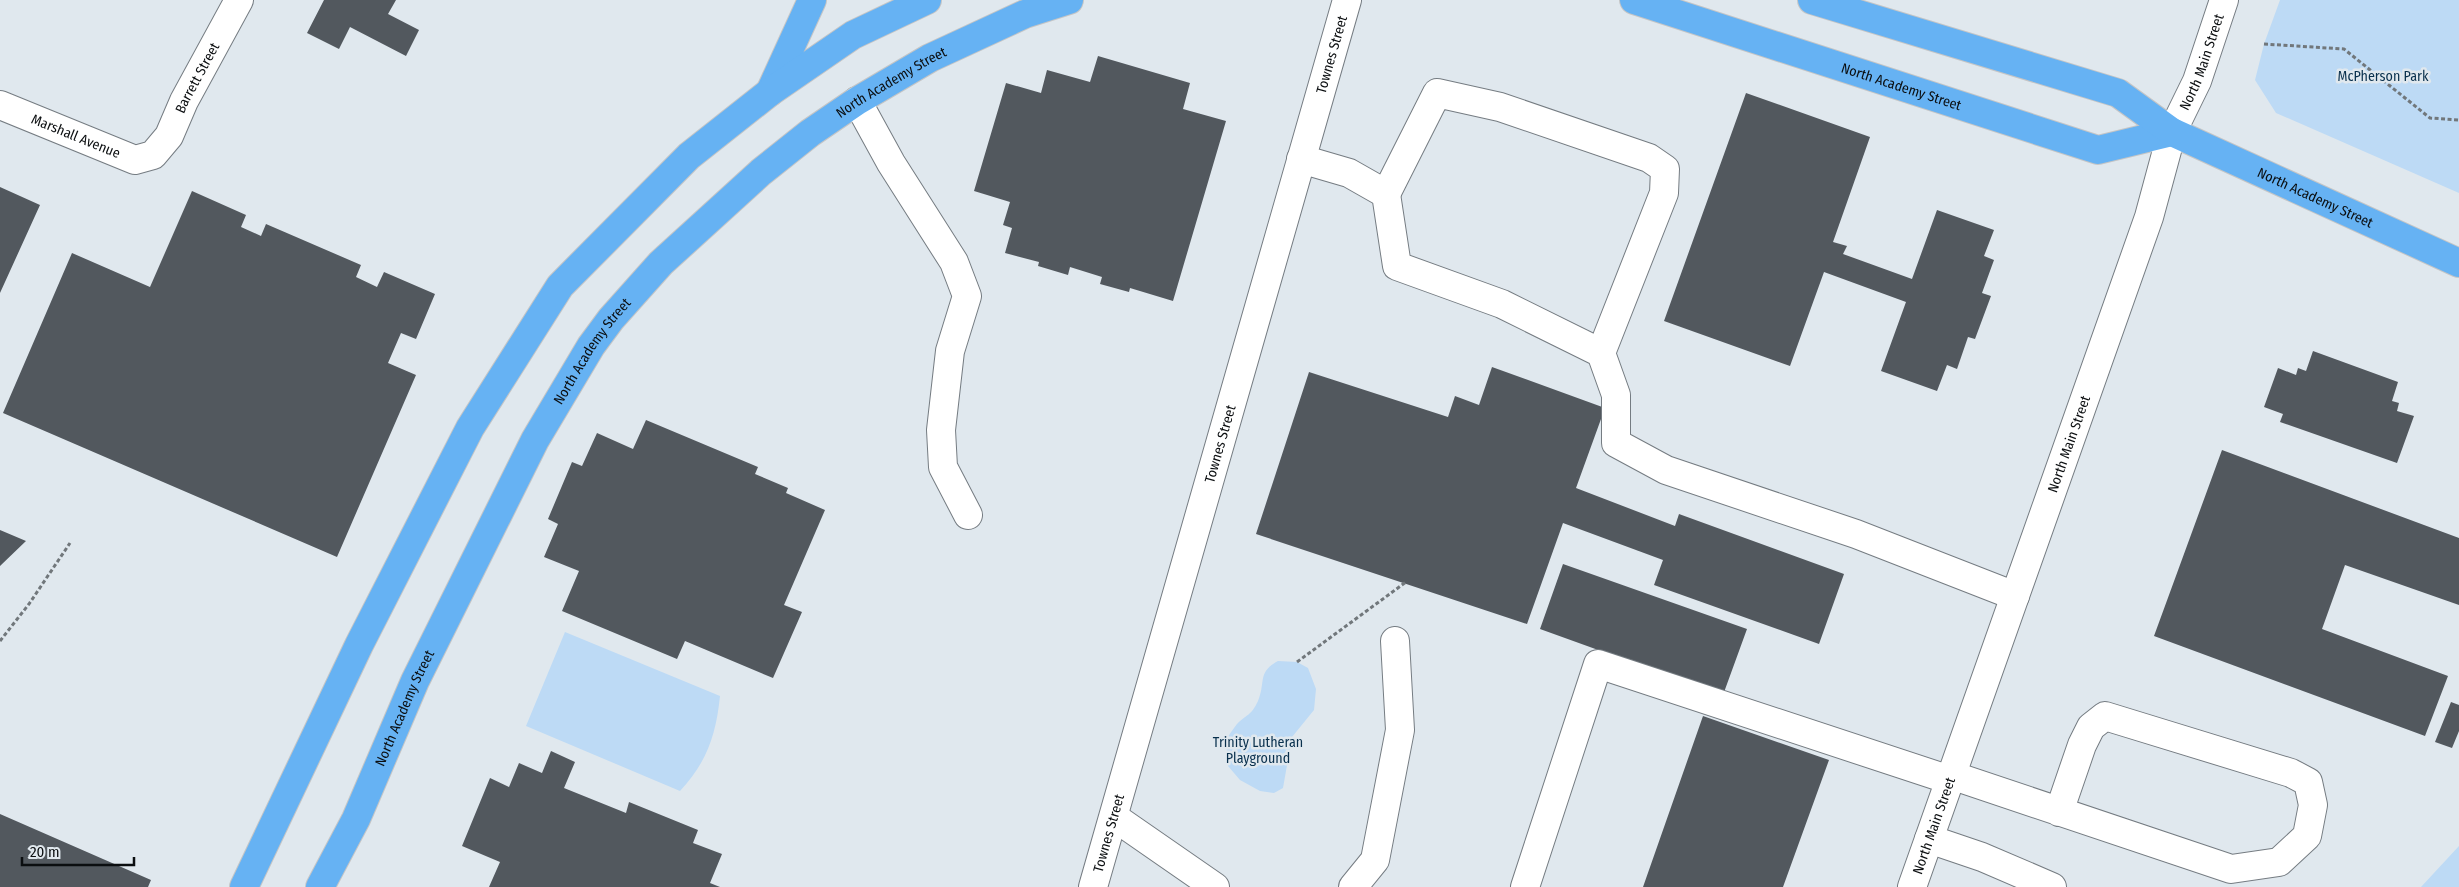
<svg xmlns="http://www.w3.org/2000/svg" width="2459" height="887" font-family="'Fira Sans Condensed',sans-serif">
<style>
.green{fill:#bddaf5}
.building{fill:#52585e}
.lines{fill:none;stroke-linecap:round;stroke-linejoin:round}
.minor-casing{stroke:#757c82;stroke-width:30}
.highway-casing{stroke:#c4c5c6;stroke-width:30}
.path{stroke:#71777b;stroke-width:3;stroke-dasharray:4 2.5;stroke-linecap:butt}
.minor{stroke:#fff;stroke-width:28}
.highway{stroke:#66b2f3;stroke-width:28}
.labels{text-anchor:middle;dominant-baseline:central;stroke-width:5;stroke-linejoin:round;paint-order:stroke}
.street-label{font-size:14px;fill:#0b0e10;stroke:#e0e8ee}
.park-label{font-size:14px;fill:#09304d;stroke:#e0e8ee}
</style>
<rect width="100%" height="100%" fill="#e0e8ee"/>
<path class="green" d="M 2280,0 L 2459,0 L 2459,193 L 2276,113 L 2255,80 L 2264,44 Z
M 565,632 L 720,696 C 716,735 707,762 680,791 L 526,726 Z
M 1278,661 L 1297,662 L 1308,668 L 1316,689 L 1314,710 L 1292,737 L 1283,788 L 1274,793 L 1260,791 L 1240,780 L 1228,766 L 1226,740 C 1229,735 1233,729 1237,724 C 1247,714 1251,716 1258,701 C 1266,682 1257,672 1278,661 Z
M 2459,846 L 2459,887 L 2421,887 Z"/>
<path class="building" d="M 324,0 L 396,0 L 388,14 L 419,30 L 406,56 L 350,27 L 339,49 L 307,33 Z
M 1098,56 L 1190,83 L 1183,109 L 1226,121 L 1173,301 L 1130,288 L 1129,292 L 1100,284 L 1102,277 L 1070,267 L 1068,275 L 1038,266 L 1039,262 L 1005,253 L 1012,228 L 1003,225 L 1010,202 L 974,191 L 1006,83 L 1041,93 L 1047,70 L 1090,82 Z
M 1746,93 L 1870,137 L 1833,242 L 1847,246 L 1843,254 L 1912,279 L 1937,210 L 1994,230 L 1984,256 L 1994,260 L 1982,293 L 1991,296 L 1975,339 L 1968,337 L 1957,369 L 1947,365 L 1937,391 L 1881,371 L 1906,302 L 1824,272 L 1790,366 L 1664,321 Z
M 0,187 L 40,205 L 0,293 Z
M 192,191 L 246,215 L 241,227 L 261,236 L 266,224 L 361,265 L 356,277 L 377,287 L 384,272 L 435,294 L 416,339 L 401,333 L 388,363 L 416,375 L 337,557 L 3,413 L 72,253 L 150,287 Z
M 2313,351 L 2398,382 L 2392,401 L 2399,403 L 2397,411 L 2414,416 L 2397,463 L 2280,422 L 2283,414 L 2264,407 L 2278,368 L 2296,375 L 2298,368 L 2306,371 Z
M 1492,367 L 1605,408 L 1576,488 L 1675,526 L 1679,514 L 1844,574 L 1819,644 L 1654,585 L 1663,560 L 1563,523 L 1527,624 L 1256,534 L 1309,372 L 1448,417 L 1455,396 L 1479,405 Z
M 646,420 L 758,467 L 755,474 L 788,488 L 786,493 L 825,510 L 784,605 L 802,612 L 773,678 L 685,641 L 677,659 L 562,611 L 579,571 L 544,557 L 558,524 L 548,519 L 572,462 L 582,466 L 597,433 L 633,449 Z
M 2222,450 L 2459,538 L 2459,605 L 2345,565 L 2322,629 L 2448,676 L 2425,736 L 2154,636 Z
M 0,530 L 26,541 L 0,566 Z
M 1563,564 L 1747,629 L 1723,695 L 1540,629 Z
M 2451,702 L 2459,705 L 2459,731 L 2452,748 L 2435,742 Z
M 1703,716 L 1829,760 L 1783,887 L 1643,887 Z
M 551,751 L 575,762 L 564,788 L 626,813 L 629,802 L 698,830 L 693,843 L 722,854 L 710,883 L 720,887 L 489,887 L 500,862 L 462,846 L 490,778 L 509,787 L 519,763 L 542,773 Z
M 0,814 L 151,880 L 148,887 L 0,887 Z"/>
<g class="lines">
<defs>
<g id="minor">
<path d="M 857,101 L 891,163 L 954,262 L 967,296 L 950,351 L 941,430 L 943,467 L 968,515"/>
<path id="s1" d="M 0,105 L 135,160 L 153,155 L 169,136 L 184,101 L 239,0"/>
<path d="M 1301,159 L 1349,173 L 1386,194 L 1397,266 L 1502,304 L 1601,353 L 1616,395 L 1616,443 L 1666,470 L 1856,534 L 2015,596"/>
<path d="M 1386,194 L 1437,93 L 1500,107 L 1649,158 L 1665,169 L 1664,193 L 1601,353"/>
<path d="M 1951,775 L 2231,869 L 2279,862 L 2307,836 L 2313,805 L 2308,782 L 2291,773 L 2105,716 L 2091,727 L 2082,745 L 2059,812"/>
<path d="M 1114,817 L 1215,887"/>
<path d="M 1929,839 L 1982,857 L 2052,887"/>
<path id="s2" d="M 1093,887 L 1347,0"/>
<path d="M 1353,887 L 1375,860 L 1400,730 L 1395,641"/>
<path d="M 1525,887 L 1598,664 L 1950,780"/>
<path id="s3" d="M 1912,887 L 2149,217 L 2172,132 L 2197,81 L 2224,0"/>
</g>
<g id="highway">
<path id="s4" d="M 1634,0 L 2098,150 L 2172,132"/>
<path id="s5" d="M 1812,0 L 2118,93 L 2172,132 L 2459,263"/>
<path d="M 770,92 L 812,0"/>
<path d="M 244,887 L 359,645 L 470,428 L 560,286 L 689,156 L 770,92 L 853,35 L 927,0"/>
<path id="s6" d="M 320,887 L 356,819 L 415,681 L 535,440 L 591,346 L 611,319 L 661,263 L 761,172 L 810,133 L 857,101 L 930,58 L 1025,14 L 1069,0"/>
</g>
</defs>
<use href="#minor" class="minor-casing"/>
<use href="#highway" class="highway-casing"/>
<path class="path" d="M 2264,44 L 2344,49 L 2430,118 L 2459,120
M 0,641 L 29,604 L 70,543
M 1297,662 L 1406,582"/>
<use href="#minor" class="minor"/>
<use href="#highway" class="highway"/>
</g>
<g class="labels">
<g class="street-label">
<text stroke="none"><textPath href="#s2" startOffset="866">Townes Street</textPath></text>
<text stroke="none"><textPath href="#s3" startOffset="875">North Main Street</textPath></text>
<text stroke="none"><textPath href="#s1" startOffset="254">Barrett Street</textPath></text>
<text stroke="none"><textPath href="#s6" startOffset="1008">North Academy Street</textPath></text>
<text stroke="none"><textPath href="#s4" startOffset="281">North Academy Street</textPath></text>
<text stroke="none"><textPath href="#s1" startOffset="82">Marshall Avenue</textPath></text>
<text stroke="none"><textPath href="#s5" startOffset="544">North Academy Street</textPath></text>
<text stroke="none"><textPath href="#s6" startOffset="602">North Academy Street</textPath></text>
<text stroke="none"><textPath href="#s3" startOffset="470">North Main Street</textPath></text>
<text stroke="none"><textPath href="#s2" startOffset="461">Townes Street</textPath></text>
<text stroke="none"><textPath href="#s6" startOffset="198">North Academy Street</textPath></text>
<text stroke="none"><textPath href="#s3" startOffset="65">North Main Street</textPath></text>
<text stroke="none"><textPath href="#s2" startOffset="56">Townes Street</textPath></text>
</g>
<g class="park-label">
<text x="2383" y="76">McPherson Park</text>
<text x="1258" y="742">Trinity Lutheran<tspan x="1258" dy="16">Playground</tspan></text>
</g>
</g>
<path d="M22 857v8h112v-8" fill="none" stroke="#0b0e10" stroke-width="2.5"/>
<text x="30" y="857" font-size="15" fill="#0b0e10" stroke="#e0e8ee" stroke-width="4" paint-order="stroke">20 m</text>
</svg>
